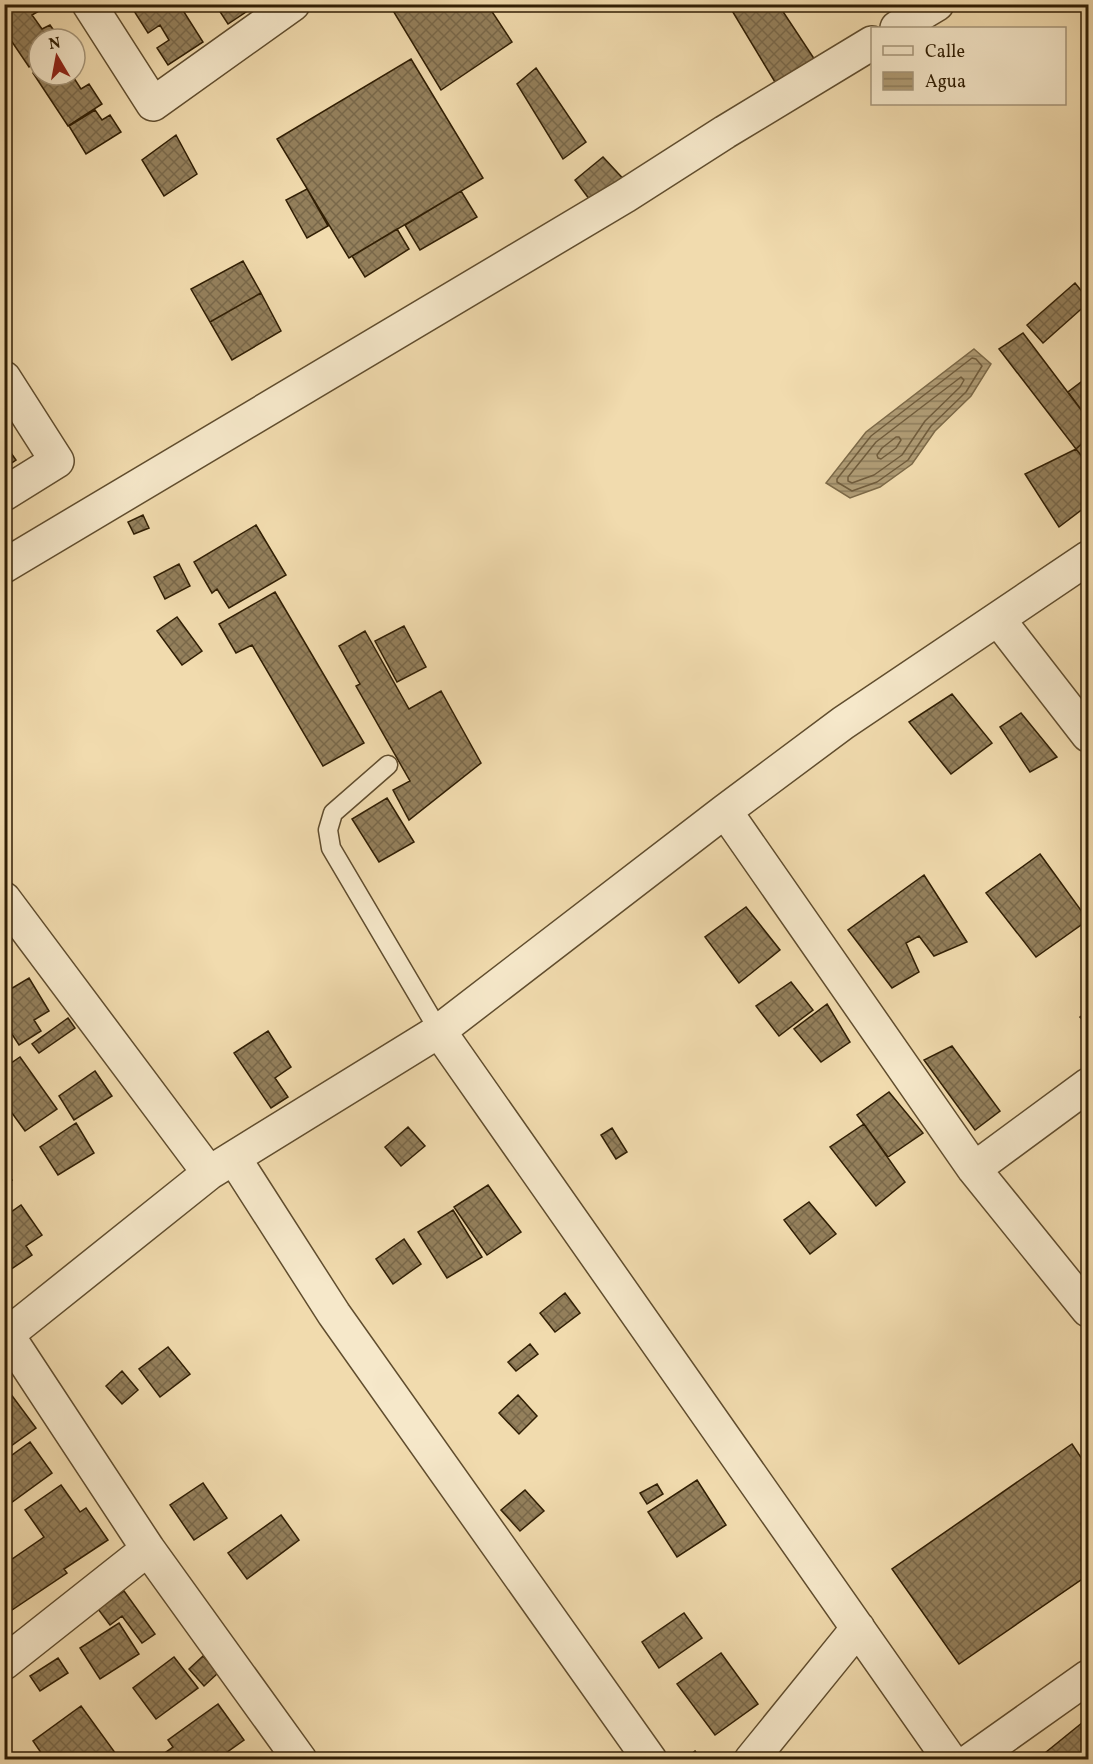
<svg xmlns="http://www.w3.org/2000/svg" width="1093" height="1764" font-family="Vollkorn,serif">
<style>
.water{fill:url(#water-rules);stroke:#7c6947;stroke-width:1.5}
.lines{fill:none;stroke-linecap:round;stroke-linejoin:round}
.shore{stroke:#705c3c;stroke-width:1.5}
.building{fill:url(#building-cross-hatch);stroke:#301e04;stroke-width:1.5}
.service-casing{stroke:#604d2e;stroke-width:21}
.minor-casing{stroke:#604d2e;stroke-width:36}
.service{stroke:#f6e8ca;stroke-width:18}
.minor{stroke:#f6e8ca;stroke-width:33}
</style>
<defs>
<pattern id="water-rules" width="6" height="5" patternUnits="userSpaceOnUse" patternTransform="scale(1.5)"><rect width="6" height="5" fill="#af9b74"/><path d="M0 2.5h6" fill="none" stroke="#8f7e5d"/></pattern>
<pattern id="building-cross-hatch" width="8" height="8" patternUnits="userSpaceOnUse" patternTransform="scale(1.5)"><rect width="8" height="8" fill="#94805c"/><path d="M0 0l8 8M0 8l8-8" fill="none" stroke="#79684a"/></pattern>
</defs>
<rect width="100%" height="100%" fill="#f1dbae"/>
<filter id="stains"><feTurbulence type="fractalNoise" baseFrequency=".00333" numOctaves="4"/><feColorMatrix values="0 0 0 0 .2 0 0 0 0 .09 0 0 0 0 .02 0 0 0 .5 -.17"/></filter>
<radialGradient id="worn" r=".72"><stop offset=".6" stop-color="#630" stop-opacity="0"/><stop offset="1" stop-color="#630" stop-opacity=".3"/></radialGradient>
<path class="water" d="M 974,349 L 991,364 L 971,396 L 935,431 L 912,464 L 880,487 L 850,498 L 826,483 L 866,432 Z"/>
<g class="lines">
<path class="shore" d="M 972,358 L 976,359 L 982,366 L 966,392 L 931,426 L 908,460 L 877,482 L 852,491 L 837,482 L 837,479 L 871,436 Z
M 961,377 L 964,380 L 960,387 L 925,421 L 902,455 L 874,475 L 852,483 L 848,481 L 848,477 L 876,442 Z
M 896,437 L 899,437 L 901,440 L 896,448 L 881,459 L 878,458 L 877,455 L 882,448 Z"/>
</g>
<path class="building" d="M 9,4 L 35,4 L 39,11 L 32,15 L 42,29 L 50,25 L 60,39 L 39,39 L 39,60 L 29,67 L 4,30 L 4,8 Z
M 144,4 L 179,4 L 203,42 L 168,65 L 157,48 L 169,40 L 160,25 L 148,33 L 134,11 Z
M 215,4 L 258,4 L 228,24 Z
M 389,4 L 487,4 L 512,42 L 441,90 Z
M 728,4 L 778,4 L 817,63 L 778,87 Z
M 411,59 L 483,178 L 349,258 L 277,139 Z
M 536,68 L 586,142 L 563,159 L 517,84 Z
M 39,70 L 39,75 L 72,75 L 81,89 L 89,84 L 102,104 L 68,126 L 33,73 Z
M 95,110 L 102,120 L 110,115 L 121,132 L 86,154 L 69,126 Z
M 176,135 L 197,174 L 164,196 L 142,160 Z
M 603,157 L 629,185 L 590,200 L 575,180 Z
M 307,189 L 328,226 L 307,238 L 286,200 Z
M 461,191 L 477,217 L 420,250 L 405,225 Z
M 397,229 L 409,249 L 365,277 L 352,256 Z
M 243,261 L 261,293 L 210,322 L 191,289 Z
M 1088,276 L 1088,289 L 1082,281 Z
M 1075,283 L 1088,299 L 1088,303 L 1043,343 L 1027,325 Z
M 261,293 L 281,331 L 232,360 L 210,322 Z
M 1023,333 L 1088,419 L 1088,438 L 1076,449 L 999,349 Z
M 1085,379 L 1088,382 L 1088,419 L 1068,392 Z
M 1088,438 L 1088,464 L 1076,449 Z
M 4,443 L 16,460 L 4,468 Z
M 1076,449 L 1088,464 L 1088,505 L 1059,527 L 1025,474 Z
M 143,515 L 149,528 L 134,534 L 128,522 Z
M 256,525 L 286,575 L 229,608 L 217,589 L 212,593 L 194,562 Z
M 179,564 L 190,586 L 165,599 L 154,577 Z
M 275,592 L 364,743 L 323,766 L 252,645 L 236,653 L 219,624 Z
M 177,617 L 202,651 L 182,665 L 157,631 Z
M 404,626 L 426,667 L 397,682 L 375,641 Z
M 365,631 L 409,709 L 441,691 L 481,763 L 409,820 L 393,790 L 410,781 L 356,686 L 360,684 L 339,646 Z
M 952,694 L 992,743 L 951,774 L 909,722 Z
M 1021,713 L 1057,757 L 1030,772 L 1000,727 Z
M 387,798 L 414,842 L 379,862 L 352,819 Z
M 1040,854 L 1088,920 L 1036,957 L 986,893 Z
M 924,875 L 967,942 L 934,956 L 919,936 L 906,943 L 919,972 L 892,988 L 848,930 Z
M 746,907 L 780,950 L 739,983 L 705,937 Z
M 29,978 L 49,1011 L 34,1020 L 41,1031 L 19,1045 L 4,1022 L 4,993 Z
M 791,982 L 813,1010 L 779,1036 L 756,1006 Z
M 827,1004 L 850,1042 L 821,1062 L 794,1029 Z
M 1088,1011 L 1088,1025 L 1080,1017 Z
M 68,1018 L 75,1028 L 39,1053 L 32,1044 Z
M 268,1031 L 291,1067 L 275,1078 L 288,1097 L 271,1108 L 234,1053 Z
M 952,1046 L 1000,1111 L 975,1130 L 924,1060 Z
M 20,1057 L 57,1109 L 25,1131 L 4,1102 L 4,1068 Z
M 95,1071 L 112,1096 L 74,1120 L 59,1096 Z
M 889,1092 L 923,1133 L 888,1157 L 857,1115 Z
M 76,1123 L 94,1153 L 58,1175 L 40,1147 Z
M 864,1124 L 905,1182 L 876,1206 L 830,1147 Z
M 408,1127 L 425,1146 L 401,1166 L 385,1147 Z
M 612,1128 L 627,1152 L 616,1159 L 601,1135 Z
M 4,1169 L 12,1180 L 4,1186 Z
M 488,1185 L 521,1232 L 487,1255 L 454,1207 Z
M 809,1202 L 836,1234 L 810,1254 L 784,1220 Z
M 21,1205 L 42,1235 L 26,1246 L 32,1255 L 4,1274 L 4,1217 Z
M 453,1210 L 482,1257 L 447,1278 L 418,1232 Z
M 404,1239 L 421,1264 L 393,1284 L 376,1259 Z
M 565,1293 L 580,1313 L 555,1332 L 540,1313 Z
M 530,1344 L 538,1354 L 516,1371 L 508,1362 Z
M 168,1347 L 190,1374 L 160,1397 L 139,1369 Z
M 122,1371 L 138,1390 L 122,1404 L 106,1386 Z
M 10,1393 L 36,1428 L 4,1451 L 4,1397 Z
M 518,1395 L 537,1416 L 519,1434 L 499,1413 Z
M 30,1442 L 52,1473 L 4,1508 L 4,1461 Z
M 1072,1444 L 1088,1468 L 1088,1575 L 959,1664 L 892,1569 Z
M 697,1480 L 726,1525 L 677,1557 L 648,1512 Z
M 203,1483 L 227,1518 L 194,1540 L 170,1505 Z
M 657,1484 L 663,1494 L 647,1504 L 640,1493 Z
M 61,1485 L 80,1512 L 86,1508 L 108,1540 L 64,1569 L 67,1573 L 9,1612 L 4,1605 L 4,1555 L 7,1553 L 12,1559 L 44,1537 L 25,1510 Z
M 525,1490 L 544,1511 L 520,1531 L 501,1510 Z
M 281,1515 L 299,1540 L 247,1579 L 228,1553 Z
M 124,1591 L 155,1634 L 142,1643 L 122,1616 L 110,1625 L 98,1609 Z
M 684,1613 L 702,1638 L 659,1668 L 642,1642 Z
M 119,1623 L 139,1654 L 100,1679 L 80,1648 Z
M 721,1653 L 758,1704 L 715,1735 L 677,1684 Z
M 203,1656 L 218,1673 L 204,1686 L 189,1669 Z
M 174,1657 L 198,1688 L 156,1719 L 133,1688 Z
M 58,1658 L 68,1673 L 40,1691 L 30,1676 Z
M 218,1704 L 244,1740 L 216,1760 L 171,1760 L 166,1752 L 173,1747 L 168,1740 Z
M 81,1706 L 116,1754 L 108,1760 L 46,1760 L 33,1741 Z
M 1088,1718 L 1088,1760 L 1041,1760 L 1040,1757 Z
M 275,1750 L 282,1760 L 262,1760 Z
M 695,1751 L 702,1760 L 686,1760 L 685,1759 Z"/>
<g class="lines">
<defs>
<path id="service" d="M 388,765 L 333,813 L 328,830 L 331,848 L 439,1031"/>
<path id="minor" d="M 89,4 L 153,104 L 293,4
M 897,28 L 937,4
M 4,378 L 57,461 L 4,494
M 4,566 L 625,196 L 725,132 L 872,43
M 998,619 L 1088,735
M 725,811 L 974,1169 L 1088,1310
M 4,899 L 209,1173
M 439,1031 L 950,1760
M 234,1158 L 334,1314 L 650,1760
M 974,1169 L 1088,1085
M 4,1330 L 148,1549 L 300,1760
M 4,1337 L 209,1173 L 439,1031 L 725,811 L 843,723 L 1088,558
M 4,1663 L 148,1549
M 751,1760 L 858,1628
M 971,1760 L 1088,1677"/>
</defs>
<use href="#service" class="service-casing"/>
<use href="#minor" class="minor-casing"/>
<use href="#service" class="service"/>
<use href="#minor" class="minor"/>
</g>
<rect width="1093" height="1764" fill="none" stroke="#f1dbae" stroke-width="24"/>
<rect x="6" y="6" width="1081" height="1752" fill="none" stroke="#301e04" stroke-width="3"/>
<rect x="12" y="12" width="1069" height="1740" fill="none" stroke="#301e04" stroke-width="1.5"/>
<rect x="871" y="27" width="195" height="78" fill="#f6e8ca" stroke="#a7977b" stroke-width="1.5"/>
<rect x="883" y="46" width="30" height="9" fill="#f6e8ca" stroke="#a7977b" stroke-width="1.5"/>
<text x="925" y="57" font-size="18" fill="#301e04">Calle</text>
<rect x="883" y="72" width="30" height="18" fill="url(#water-rules)" stroke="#a7977b" stroke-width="1.5"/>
<text x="925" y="87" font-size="18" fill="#301e04">Agua</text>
<g transform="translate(57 57) rotate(350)"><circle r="28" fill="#f6e8ca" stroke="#a7977b" stroke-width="1.5"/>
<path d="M0-4.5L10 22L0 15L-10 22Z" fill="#8f2418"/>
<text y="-9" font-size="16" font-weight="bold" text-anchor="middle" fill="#301e04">N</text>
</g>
<rect width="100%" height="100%" filter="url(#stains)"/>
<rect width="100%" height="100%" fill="url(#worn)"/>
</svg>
